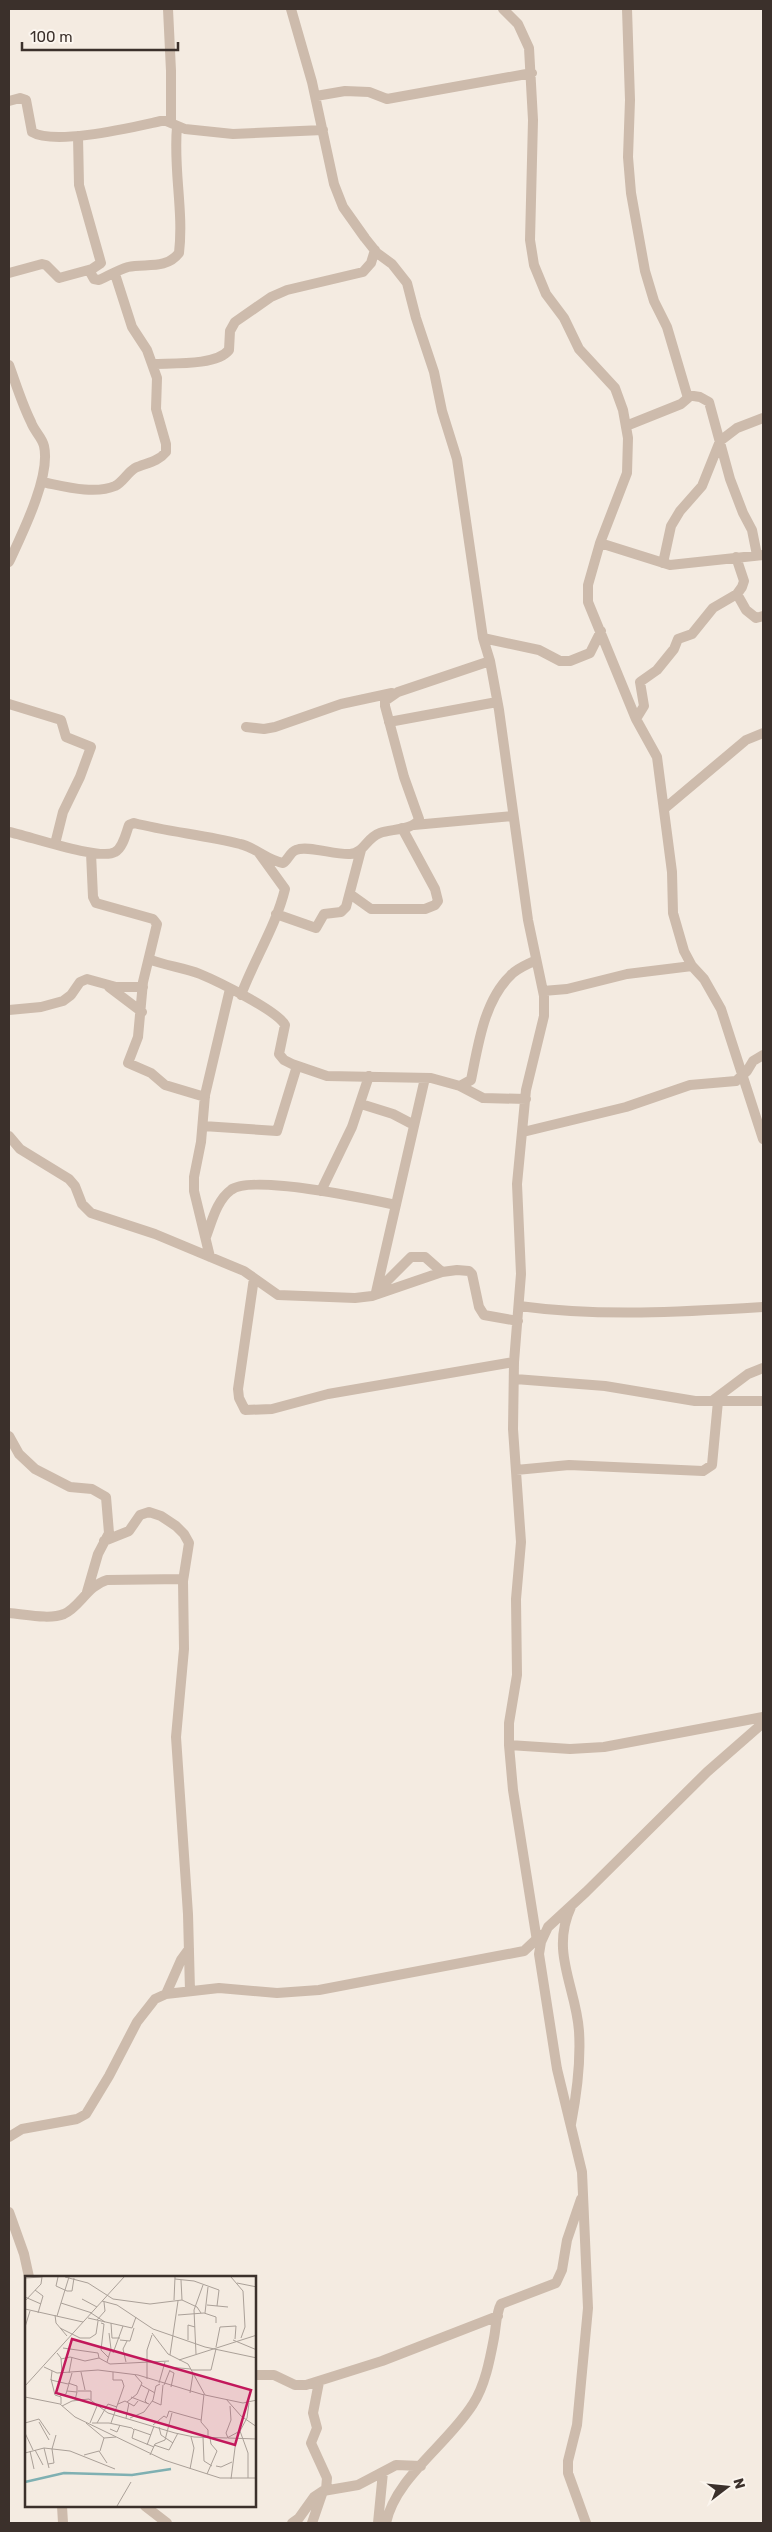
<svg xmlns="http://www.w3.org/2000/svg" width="772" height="2532" font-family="Rubik,sans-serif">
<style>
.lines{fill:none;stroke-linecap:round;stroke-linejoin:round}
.minor{stroke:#cdbbac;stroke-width:10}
.inset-river{fill:none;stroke:#7fb0b2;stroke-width:2.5}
.inset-road{fill:none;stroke:#aaa098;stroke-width:1}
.view{fill:#c2185b;fill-opacity:0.15;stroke:#c2185b;stroke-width:2.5}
.inset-edge{fill:none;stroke:#3b302b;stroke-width:2.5}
</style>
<rect width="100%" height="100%" fill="#f4ebe1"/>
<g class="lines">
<path class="minor" d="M 168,9 L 171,71 L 171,123
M 291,9 L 312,82 L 334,184 L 343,207 L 365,238 L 377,253 L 392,264 L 407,283 L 416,318 L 434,372 L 442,411 L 457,459 L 483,638 L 490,661 L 499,710 L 528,920 L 544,996 L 544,1016 L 526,1090 L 517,1184 L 521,1274 L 514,1362 L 513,1429 L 521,1542 L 516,1599 L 517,1675 L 509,1723 L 509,1745 L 513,1790 L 537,1941
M 503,9 L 518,24 L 529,48 L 533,120 L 530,240 L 534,265 L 546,294 L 564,318 L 579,349 L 615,388 L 623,410 L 628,438 L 627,473 L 600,543 L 588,585 L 588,602 L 636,719 L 657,757 L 672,872 L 673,913 L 684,951 L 692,966 L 704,979 L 721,1009 L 763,1139
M 316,96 L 345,91 L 369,92 L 387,99 L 532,73
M 9,101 L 20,98 L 26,100 L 32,132 C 55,146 133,127 161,121 L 166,121 L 185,129 L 233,134 L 323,130
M 89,270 L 94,279 L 99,280 C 108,276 118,270 128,267 C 145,263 166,270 179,253 C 184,211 173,169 177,127
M 9,273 L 42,264 L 46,265 L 59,278 L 92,269 L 101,263 L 79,185 L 78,136
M 153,364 C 172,363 216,366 229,350 L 230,331 L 235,322 L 271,297 L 287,290 L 363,272 L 371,263 L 375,250
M 9,365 C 16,384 22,404 31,422 C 34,431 42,437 44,446 C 51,476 22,534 9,562
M 687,395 L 700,397 L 709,402 L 730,479 L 743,513 L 752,530 L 757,555
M 626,426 L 681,404 L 688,398 L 667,327 L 654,301 L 645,271 L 631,193 L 628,157 L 630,100 L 627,9
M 42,482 C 63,486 94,495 115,486 C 123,482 127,473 135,468 C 146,463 158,462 166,452 L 166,444 L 156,409 L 157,378 L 147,350 L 132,327 L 115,274
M 600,543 L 670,565 L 763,555
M 663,563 L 671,526 L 680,511 L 702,486 L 720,441 L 737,428 L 763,418
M 737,594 L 746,610 L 756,618 L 763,616
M 483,638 L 539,650 L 560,661 L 570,661 L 590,653 L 601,631
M 9,704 L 61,720 L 66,737 L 91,747 L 80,777 L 63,812 L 55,844
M 636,719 L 644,706 L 640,682 L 657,670 L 674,649 L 678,639 L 692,634 L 713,608 L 737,594 L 742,587 L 744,581 L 736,557
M 389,722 L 497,702
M 246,727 L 264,729 L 275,727 L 341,704 L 392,693
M 664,809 L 746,740 L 763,733
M 414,825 L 513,816
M 9,832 C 29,836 100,861 115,852 C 123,848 126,833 129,825 L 134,823 C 169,832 205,835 240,844 C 255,847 267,860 283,863 C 288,860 290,852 296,850 C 307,845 335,855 350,854 C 364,853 366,838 380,833 C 391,829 414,830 419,819 L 404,777 L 385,706 L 385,701 L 398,692 L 490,661
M 91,853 L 93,897 L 96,903 L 153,919 L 157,924 L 143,982 L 138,1037 L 128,1063 L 151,1073 L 165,1085 L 205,1097
M 350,894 L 371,909 L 425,909 L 435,905 L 438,901 L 435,889 L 402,828
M 276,914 L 316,928 L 324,914 L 341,912 L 346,907 L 361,850
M 149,959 C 165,966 183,967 200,974 C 217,981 278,1011 285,1025 L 279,1054 L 284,1060 L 292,1064 L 327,1076 L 431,1078 L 460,1086 L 471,1080 C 478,1046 484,1001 510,976 C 517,968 527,965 536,960
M 109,987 L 142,1012
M 543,991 L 567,989 L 627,974 L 692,966
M 241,995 C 254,960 276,926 285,889 L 259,853
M 9,1010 L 41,1007 L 63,1001 L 71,995 L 80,982 L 87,979 L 116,987 L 143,987
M 460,1086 L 483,1098 L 526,1099
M 361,1104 L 393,1114 L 414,1125
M 203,1126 L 277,1131 L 297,1066
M 523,1132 L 626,1107 L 690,1085 L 736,1081 L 747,1071 L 753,1061 L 763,1055
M 9,1136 L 20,1149 L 69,1179 L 75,1186 L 82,1204 L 91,1213 L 155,1234 L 244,1271 L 278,1295 L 355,1298 L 372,1296 L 442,1272 L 457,1270 L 469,1271 L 472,1274 L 479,1307 L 484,1315 L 518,1321
M 321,1191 L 352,1127 L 369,1076
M 206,1237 C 212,1221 217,1200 231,1190 C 251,1174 368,1199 396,1205
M 210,1257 L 194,1191 L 194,1177 L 201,1142 L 205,1095 L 230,989
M 254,1278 L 238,1389 L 239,1398 L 245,1410 L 272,1409 L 328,1394 L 514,1362
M 376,1292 L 425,1078
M 376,1292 L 411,1257 L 425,1257 L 442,1272
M 519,1306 C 600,1317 682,1312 763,1307
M 515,1379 L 605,1386 L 695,1401 L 763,1401
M 712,1401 L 748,1374 L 763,1368
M 9,1436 L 19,1454 L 35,1469 L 70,1487 L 92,1489 L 106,1497 L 109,1533 L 98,1554 L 87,1592
M 516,1470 L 569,1465 L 703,1471 L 712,1465 L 718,1401
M 104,1541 L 129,1531 L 140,1515 L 149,1512 L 161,1516 L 176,1526 L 184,1534 L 189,1543 L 183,1581 L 184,1649 L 176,1737 L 188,1914 L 190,1991
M 9,1613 C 24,1614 49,1620 64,1614 C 80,1607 87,1586 107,1580 L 183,1579
M 509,1745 L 570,1749 L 604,1747 L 763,1717
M 571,1907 C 550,1952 576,1987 579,2031 C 581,2063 577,2093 571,2124
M 166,1994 L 181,1960 L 189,1949
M 9,2137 L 22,2129 L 77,2119 L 86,2114 L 109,2076 L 137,2022 L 155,1999 L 166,1994 L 219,1988 L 277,1993 L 319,1990 L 524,1951 L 541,1935
M 9,2212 L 24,2254 L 29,2277
M 255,2375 L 274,2375 L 295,2385 L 306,2385 L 382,2361 L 498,2316
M 319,2382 L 313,2413 L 317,2428 L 311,2443 L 327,2478 L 326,2490
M 62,2506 L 63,2523
M 145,2506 L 167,2523
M 292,2523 L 299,2518 L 314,2497 L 323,2491 L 358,2485 L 396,2465 L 421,2466
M 312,2523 L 323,2491
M 378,2523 L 383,2472
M 386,2523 C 395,2478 448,2444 473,2404 C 485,2386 490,2359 494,2338 C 496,2328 496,2313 501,2304 L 556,2283 L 562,2270 L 567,2240 L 581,2199
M 586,2523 L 568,2473 L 568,2461 L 577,2425 L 588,2308 L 582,2172 L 557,2069 L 539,1954 L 541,1942 L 548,1927 L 586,1892 L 707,1772 L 763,1723"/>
</g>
<g transform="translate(25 2276)">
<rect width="231" height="231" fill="#f4ebe1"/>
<path class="inset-river" d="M 0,206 L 39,197 L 107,199 L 146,193"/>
<path class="inset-road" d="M 33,1 L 31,10 L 42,15M 40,1 L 63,7 L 88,23 L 125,28 L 157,24 L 172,31 L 176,37M 206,1 L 218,15 L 220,51 L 216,62M 0,2 L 17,1M 150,3 L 169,5 L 194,14 L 192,30M 156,4 L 157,24M 212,7 L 232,11M 10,14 L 18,20 L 13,37M 42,15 L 47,15 L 49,2M 0,21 L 16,28M 57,23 L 72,31M 149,24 L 150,1M 0,25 L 16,8 L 17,1M 77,25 L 92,29 L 128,53 L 180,71 L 232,82M 36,27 L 67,37M 182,29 L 203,31M 0,33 L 58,46M 66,37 L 80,46M 180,37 L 183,11M 30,39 L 31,47 L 42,60M 153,39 L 179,37 L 191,41 L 191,47M 32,40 L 44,1M 63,42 L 107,52 L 111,41M 72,44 L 80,35 L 79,26M 76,47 L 79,48 L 76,74 L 84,82M 86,47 L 87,62 L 95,62M 0,51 L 5,35M 35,52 L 55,62 L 65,62 L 71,58 L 73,45M 127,57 L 143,78 L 163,88 L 180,119 L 218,127 L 232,124M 95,64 L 105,65 L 109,52M 163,64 L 163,49 L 170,51M 208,64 L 232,74M 191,71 L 195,51 L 211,50 L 210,63M 38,72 L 73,77 L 74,82M 32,77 L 36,82 L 37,97M 88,77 L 98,50M 171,78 L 169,34 L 178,9M 145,79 L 153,25M 36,83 L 45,81 L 60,85 L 74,82 L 85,88 L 144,85M 154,84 L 232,59M 82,86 L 86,73 L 84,57M 101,86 L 98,73 L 102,65M 19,91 L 32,97 L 73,94 L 113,99 L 179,119M 143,91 L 166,93M 166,94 L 186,94 L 191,73M 27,95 L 26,104 L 43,108M 145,95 L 149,97 L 146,111M 56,96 L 60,114M 44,97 L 47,81M 26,103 L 30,119 L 36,121 L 36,128M 122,103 L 122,74 L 127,59M 43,107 L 52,110 L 52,116M 134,107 L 140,86M 116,109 L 130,117M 139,109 L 145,94M 0,110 L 99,1M 42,115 L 52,116 L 50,124M 53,115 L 66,115 L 66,124M 165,117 L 168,98M 179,118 L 176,146 L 183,154 L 183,161M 35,120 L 41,118 L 47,97M 0,121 L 35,128 L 50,141 L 139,184 L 195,202 L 232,202M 106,121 L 124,128M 201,123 L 216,140 L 232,151M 127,125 L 136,129 L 138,109M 102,126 L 112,118 L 117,107 L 110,99M 93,128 L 100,125 L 109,130 L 113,125M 123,128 L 120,125 L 124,114M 37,130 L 47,125 L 64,123 L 83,137 L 150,157 L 169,161 L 202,162 L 215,155 L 222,142 L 224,127M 142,141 L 144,135 L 176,144M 101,142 L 104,127M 105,142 L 119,136 L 128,124 L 131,110 L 135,108M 14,146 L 24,164M 0,147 L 14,143 L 25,159M 61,147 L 79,162M 65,147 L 72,130M 67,147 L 84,147 L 107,152 L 109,154 L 107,162 L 129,171M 72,147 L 83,128 L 92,131M 86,147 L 99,110 L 97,104 L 88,104 L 88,96M 128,149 L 139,140 L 142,142M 134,151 L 136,159 L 148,167M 85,153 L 92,156 L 95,149M 109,153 L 126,159M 215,155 L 223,177 L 223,202M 0,157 L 8,174M 178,161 L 179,185 L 187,190M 203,162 L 201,157 L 206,144 L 205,130M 203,162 L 232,163M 122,169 L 129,150M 129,169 L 144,174 L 153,157M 19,172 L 24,192M 10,174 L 18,189M 5,175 L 9,193M 75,175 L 79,162 L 91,161M 0,177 L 19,172 L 45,175 L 90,193M 59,179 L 74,175 L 82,187M 125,179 L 130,168 L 140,164 L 147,137M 23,188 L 29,187 L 27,173 L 31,159M 191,190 L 196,191 L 207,186M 165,193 L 169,172 L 166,161M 182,198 L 192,175 L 186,168 L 185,162M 206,203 L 211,164M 92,230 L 106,206"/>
<path class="view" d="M 47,63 L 226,114 L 210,169 L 31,117 Z"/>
<rect width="231" height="231" class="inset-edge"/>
</g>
<rect width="772" height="2532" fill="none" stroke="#3b302b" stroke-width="20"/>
<g transform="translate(727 2487) rotate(74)" stroke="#fbf5ee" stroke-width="4" paint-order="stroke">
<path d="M0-4L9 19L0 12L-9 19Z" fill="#3b302b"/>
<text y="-8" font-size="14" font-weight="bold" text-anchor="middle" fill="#3b302b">N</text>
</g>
<path d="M22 42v8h156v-8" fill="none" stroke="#3b302b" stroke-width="2.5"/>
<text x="30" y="42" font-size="15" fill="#3b302b" stroke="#fbf5ee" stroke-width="4" paint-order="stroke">100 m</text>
</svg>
